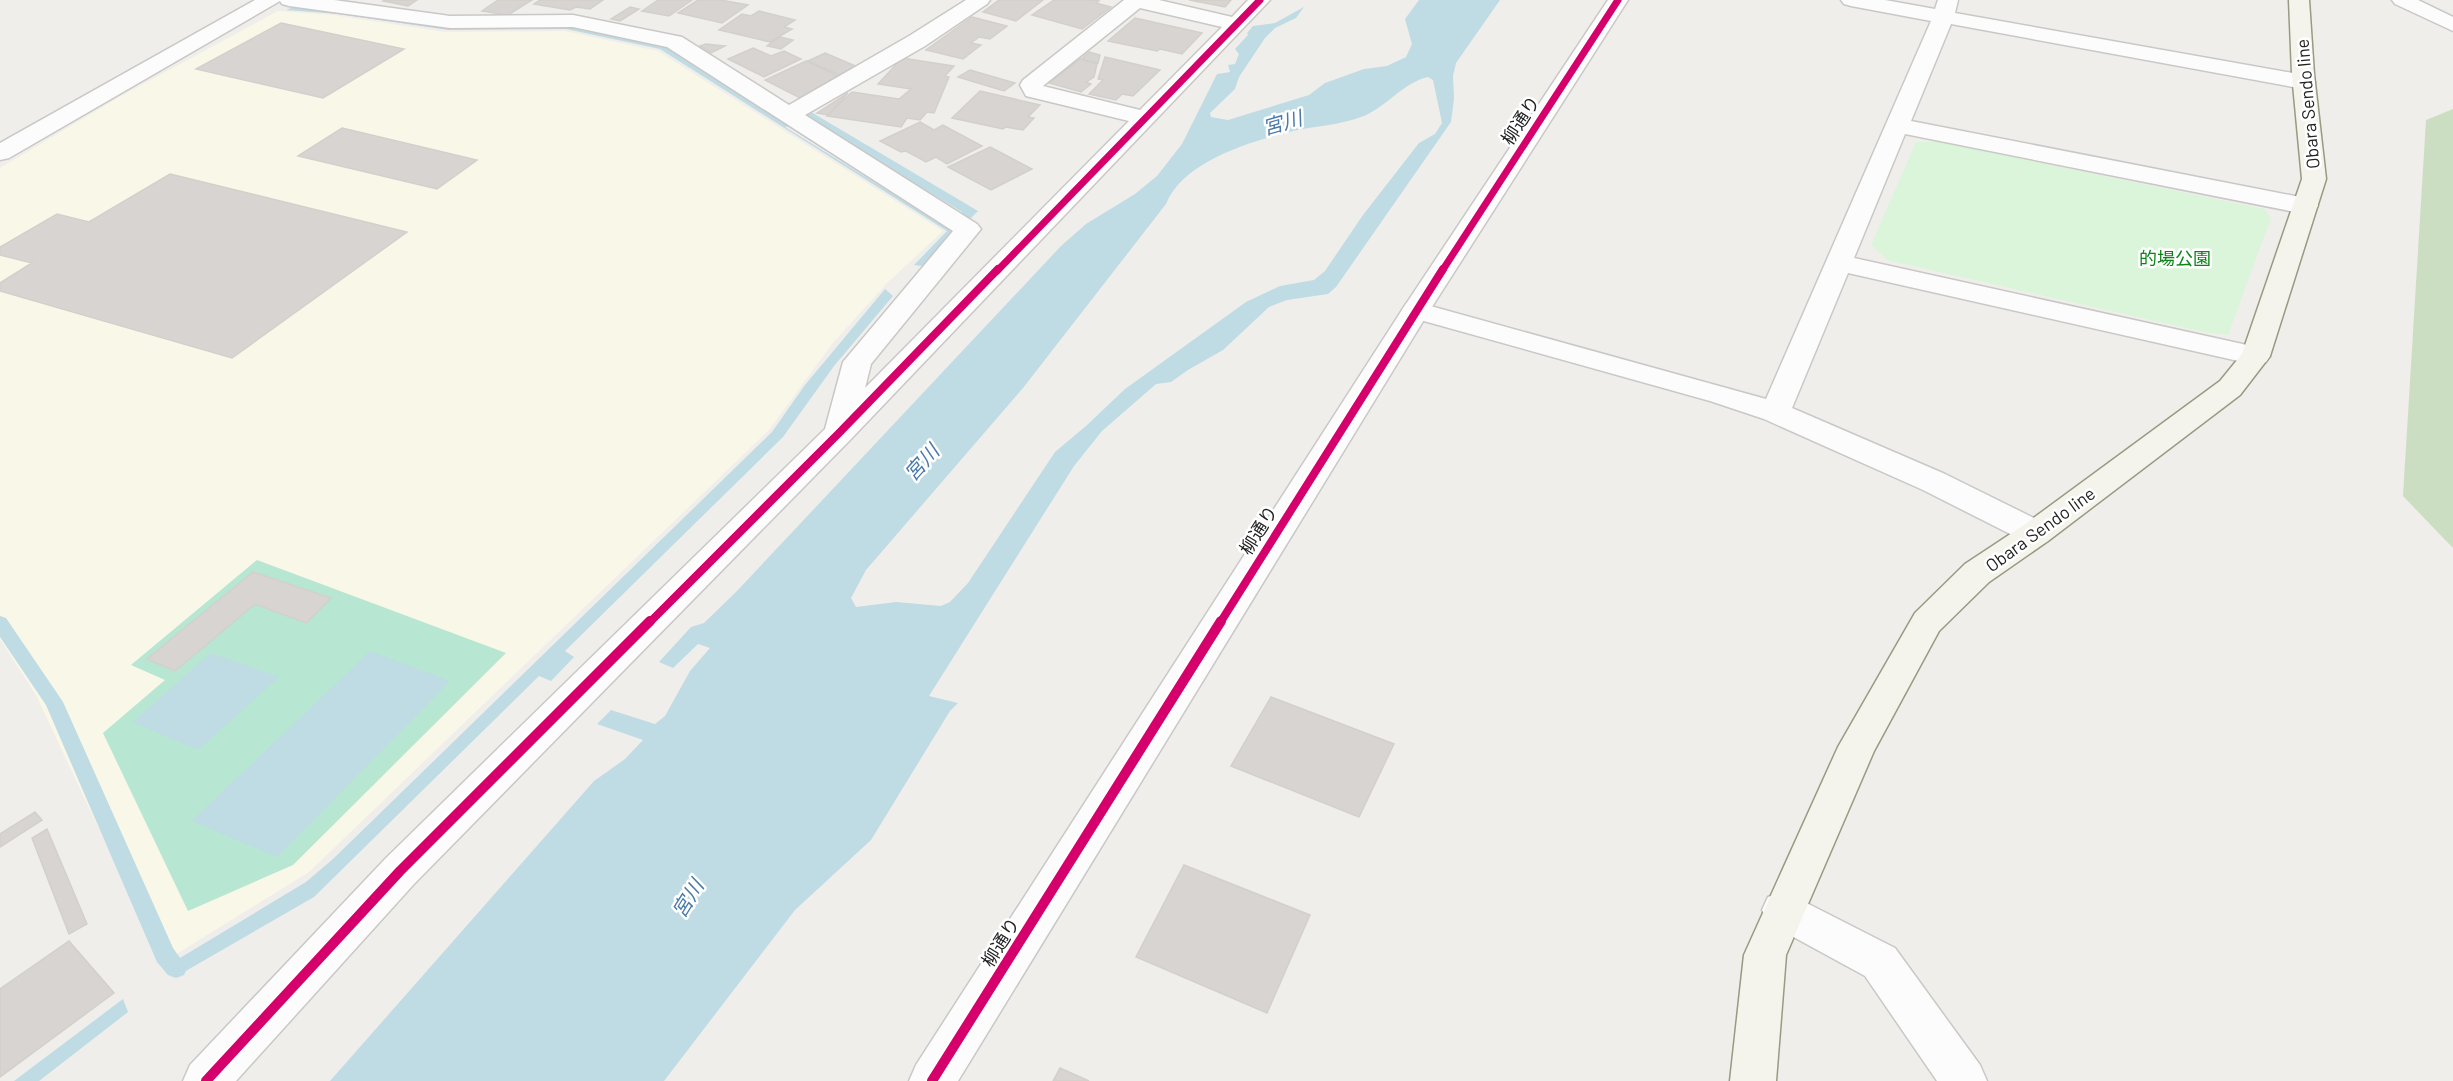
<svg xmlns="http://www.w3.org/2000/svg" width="2453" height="1081" font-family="Barlow,'Noto Sans JP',sans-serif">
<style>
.education{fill:#f8f7e8}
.forest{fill:#cbdec1}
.park{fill:#daf5da}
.pitch{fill:#b7e6d2}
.water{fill:#bfdbe3;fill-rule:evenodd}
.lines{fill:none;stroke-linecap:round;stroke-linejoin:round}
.stream{fill:#bfdbe3;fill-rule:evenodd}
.building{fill:#d7d4d2;stroke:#d3d0cc;stroke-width:1.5}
.minor-casing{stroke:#c9c8c7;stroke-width:3}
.tertiary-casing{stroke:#c9c8c7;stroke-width:3}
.secondary-casing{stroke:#999a82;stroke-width:3}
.minor{fill:#fdfcfc;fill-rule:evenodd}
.tertiary{fill:#fdfcfc;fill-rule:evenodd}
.secondary{fill:#f4f4ed;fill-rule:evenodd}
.cycleway-far2-casing{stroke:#fff;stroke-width:10}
.cycleway-far1-casing{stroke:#fff;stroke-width:12}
.cycleway-casing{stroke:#fff;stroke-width:14}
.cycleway-far2{stroke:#d6006c;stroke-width:7}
.cycleway-far1{stroke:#d6006c;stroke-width:8}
.cycleway{stroke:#d6006c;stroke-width:10}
.labels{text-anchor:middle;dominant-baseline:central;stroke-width:5;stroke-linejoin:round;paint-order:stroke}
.street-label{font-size:18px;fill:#222;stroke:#fff}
.park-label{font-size:18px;fill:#0c8416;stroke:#fff}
.water-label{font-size:20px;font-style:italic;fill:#4a7aab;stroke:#fff}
</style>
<rect width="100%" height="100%" fill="#f0eeeb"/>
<path class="education" d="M 278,11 L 333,15 L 445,32 L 565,31 L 658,51 L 943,231 L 887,283 L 832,344 L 769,430 L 309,872 L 162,963 L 36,695 L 0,639 L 0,168 L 121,96 Z"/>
<path class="forest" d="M 2453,109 L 2453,548 L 2403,496 L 2426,120 Z"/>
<path class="park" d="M 1916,142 L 1941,142 L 2264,209 L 2271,218 L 2228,335 L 2204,332 L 1887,260 L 1871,245 Z"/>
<path class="pitch" d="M 257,560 L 506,653 L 293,865 L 188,911 L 103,733 L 165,680 L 131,665 Z"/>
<path class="water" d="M 1419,0 L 1500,0 L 1456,63 L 1453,76 L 1454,99 L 1451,122 L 1336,287 L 1328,294 L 1287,300 L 1269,307 L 1223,350 L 1188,370 L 1171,382 L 1156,384 L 1102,431 L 1074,466 L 929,696 L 958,703 L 950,711 L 871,840 L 795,910 L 664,1081 L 330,1081 L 594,781 L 625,759 L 643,740 L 597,724 L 611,710 L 655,724 L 665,716 L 690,671 L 710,648 L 698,644 L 673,668 L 659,662 L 691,627 L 704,623 L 736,592 L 1061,246 L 1086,224 L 1135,194 L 1157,176 L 1182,144 L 1217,74 L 1230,72 L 1228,65 L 1235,64 L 1239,54 L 1235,49 L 1248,35 L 1247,33 L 1253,26 L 1275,23 L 1304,7 L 1296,18 L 1275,28 L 1265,38 L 1239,77 L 1235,89 L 1210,113 L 1211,117 L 1228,120 L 1309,95 L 1325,83 L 1364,69 L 1387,66 L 1406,57 L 1412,44 L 1405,19 ZM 1428,77 L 1433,80 L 1442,123 L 1435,134 L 1419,143 L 1363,215 L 1325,271 L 1314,280 L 1280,286 L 1246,302 L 1125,389 L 1086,426 L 1055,452 L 968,583 L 950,602 L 941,606 L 896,602 L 856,607 L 851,598 L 866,570 L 1023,388 L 1166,204 C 1183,161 1251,141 1293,131 C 1315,126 1340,125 1361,117 C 1386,108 1402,83 1428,77 Z
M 293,7 L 569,26 L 667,47 L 803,117 L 811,112 L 978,211 L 923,266 L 914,265 L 947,231 L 660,49 L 566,29 L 448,30 L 339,14 L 286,10 ZM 815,123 L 962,212 L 956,227 L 950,229 L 785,127 Z
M 885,289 L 893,296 L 834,366 L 783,437 L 565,651 L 574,657 L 551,681 L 539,676 L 314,897 L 177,976 L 170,964 L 306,882 L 333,859 L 772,432 L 805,385 Z
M 370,651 L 450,681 L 277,857 L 192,821 Z
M 211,653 L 279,677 L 198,750 L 133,722 Z
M 123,999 L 128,1012 L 39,1081 L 14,1081 Z"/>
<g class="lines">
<path class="stream" d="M 0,616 L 6,618 L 63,702 L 173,948 L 187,968 L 184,975 L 176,978 L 168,975 L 157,962 L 46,705 L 0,637 Z"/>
</g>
<path class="building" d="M 385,0 L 417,0 L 408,6 L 383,1 Z
M 498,0 L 532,0 L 508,15 L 482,11 Z
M 540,0 L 603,0 L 590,9 L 576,7 L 570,10 L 534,4 Z
M 658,0 L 692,0 L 669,16 L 642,11 Z
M 698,0 L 721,0 L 748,5 L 722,23 L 678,13 Z
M 999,0 L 1043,0 L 1016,21 L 983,12 Z
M 1054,0 L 1095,0 L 1099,1 L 1096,3 L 1111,7 L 1082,29 L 1032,15 Z
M 1189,0 L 1231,0 L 1225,7 Z
M 630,7 L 639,9 L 620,21 L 611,19 Z
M 759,11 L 795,20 L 784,27 L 792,29 L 770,42 L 719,30 L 742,14 L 751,16 Z
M 972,17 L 1007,26 L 990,39 L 979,37 L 971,43 L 981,45 L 963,59 L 926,50 Z
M 1135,18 L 1202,33 L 1182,54 L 1160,49 L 1157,51 L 1108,41 Z
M 281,23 L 404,49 L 323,98 L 196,69 Z
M 780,37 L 793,40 L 781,49 L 767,46 Z
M 706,44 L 725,46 L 711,53 L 700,46 Z
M 753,48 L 771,56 L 784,51 L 801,59 L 764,77 L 728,59 Z
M 1089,52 L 1100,55 L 1098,63 L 1081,59 Z
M 825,53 L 858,67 L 842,76 L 808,61 Z
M 1105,57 L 1160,70 L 1133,96 L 1122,94 L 1116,100 L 1089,94 L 1103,80 L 1098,79 Z
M 902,58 L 954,66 L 945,76 L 949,77 L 934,113 L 927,112 L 920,120 L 907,118 L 901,127 L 827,116 L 852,92 L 899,99 L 911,89 L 878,84 Z
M 1080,59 L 1097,64 L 1094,77 L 1086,82 L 1091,84 L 1081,92 L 1049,83 Z
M 806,61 L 840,77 L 802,99 L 765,80 Z
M 970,70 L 1015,83 L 1004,91 L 958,77 Z
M 980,91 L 1040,105 L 1028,117 L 1034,118 L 1023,130 L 1006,127 L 1003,129 L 952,118 Z
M 848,93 L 828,115 L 817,113 Z
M 920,122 L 934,130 L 943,125 L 982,146 L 947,164 L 936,157 L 926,162 L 906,151 L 901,152 L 880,141 Z
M 342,128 L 477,160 L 437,189 L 298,156 Z
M 990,147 L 1032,169 L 991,190 L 948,167 Z
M 170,174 L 407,232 L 232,358 L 0,291 L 0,283 L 32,263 L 0,255 L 0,247 L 57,214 L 89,222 Z
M 253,572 L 331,598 L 306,623 L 255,604 L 175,671 L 147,659 Z
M 1271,697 L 1394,744 L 1359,817 L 1231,766 Z
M 35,812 L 42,820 L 0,847 L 0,834 Z
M 47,829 L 87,924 L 69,934 L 32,838 Z
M 1184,865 L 1310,915 L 1267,1013 L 1136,957 Z
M 69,941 L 114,993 L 0,1077 L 0,989 Z
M 1060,1068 L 1089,1081 L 1053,1081 Z"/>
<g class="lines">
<defs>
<path id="minor" d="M 255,0 L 334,0 L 450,16 L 573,15 L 682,37 L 789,105 L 909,36 L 966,0 L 990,0 L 987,4 L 925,46 L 805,115 L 977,224 L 981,229 L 871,364 L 865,388 L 1129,121 L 1026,96 L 1020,85 L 1023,80 L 1124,0 L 1159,0 L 1232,17 L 1248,0 L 1270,0 L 851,439 L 414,884 L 236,1081 L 183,1081 L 190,1065 L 386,858 L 825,429 L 843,362 L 953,231 L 667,47 L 573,27 L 450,28 L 289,6 L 282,4 L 280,1 L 9,158 L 0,160 L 0,143 ZM 1140,8 L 1222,27 L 1140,110 L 1043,86 Z
M 1841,0 L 1885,0 L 1935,9 L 1938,0 L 1958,0 L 1955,13 L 2304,75 L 2312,77 L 2315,82 L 2312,87 L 2304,89 L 1951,24 L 1911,121 L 2305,198 L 2314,201 L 2318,206 L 2314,211 L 2305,214 L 1905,134 L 1854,258 L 2256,347 L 2266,350 L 2270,356 L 2266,362 L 2256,365 L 1848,273 L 1792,408 L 1945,474 L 2048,525 L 2052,533 L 2048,541 L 2036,545 L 2024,541 L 1923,490 L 1764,419 L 1710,401 L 1406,316 L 1402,310 L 1406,304 L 1416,302 L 1766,399 L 1931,21 L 1851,6 L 1844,4 Z
M 2392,0 L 2418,0 L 2453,17 L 2453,31 L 2395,4 Z
M 1783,891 L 1895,948 L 1980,1065 L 1987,1081 L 1937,1081 L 1865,976 L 1768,923 L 1762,910 L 1768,897 Z"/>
<path id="tertiary" d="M 1608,0 L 1628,0 L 1430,310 L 958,1081 L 909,1081 L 916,1065 L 1402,310 Z"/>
<path id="secondary" d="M 2289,0 L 2309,0 L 2314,74 L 2326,179 L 2270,356 L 2240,395 L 2048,541 L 1989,582 L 1939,631 L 1874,751 L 1786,955 L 1776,1081 L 1730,1081 L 1744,955 L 1838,747 L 1915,613 L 1965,564 L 2024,525 L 2220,381 L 2242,354 L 2302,179 L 2292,74 Z"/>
</defs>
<use href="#minor" class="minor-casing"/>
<use href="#tertiary" class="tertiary-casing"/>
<use href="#secondary" class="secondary-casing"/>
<use href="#minor" class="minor"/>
<use href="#tertiary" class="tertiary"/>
<use href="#secondary" class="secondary"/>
<defs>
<path id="cycleway-far2" d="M 997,271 L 1260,0
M 1442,271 L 1618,0"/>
<path id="cycleway-far1" d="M 649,623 L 840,432 L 998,269
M 1220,623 L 1443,269"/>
<path id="cycleway" d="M 206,1081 L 400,871 L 650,621
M 932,1081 L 1221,621"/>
</defs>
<use href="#cycleway-far2" class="cycleway-far2-casing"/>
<use href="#cycleway-far1" class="cycleway-far1-casing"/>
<use href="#cycleway" class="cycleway-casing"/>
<use href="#cycleway-far2" class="cycleway-far2"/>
<use href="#cycleway-far1" class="cycleway-far1"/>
<use href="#cycleway" class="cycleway"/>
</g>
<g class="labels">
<g class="street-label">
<text transform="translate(2307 104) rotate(-95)">Obara Sendo line</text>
<text transform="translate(1520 120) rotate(-57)">柳通り</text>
<text transform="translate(2040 529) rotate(-36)">Obara Sendo line</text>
<text transform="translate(1258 530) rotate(-58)">柳通り</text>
<text transform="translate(1000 942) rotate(-58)">柳通り</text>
</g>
<g class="park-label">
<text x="2175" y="258">的場公園</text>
</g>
<g class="water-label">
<text transform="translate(1282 122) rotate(-16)">宮川</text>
<text transform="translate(921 462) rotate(-48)">宮川</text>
<text transform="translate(687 898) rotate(-58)">宮川</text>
</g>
</g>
</svg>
